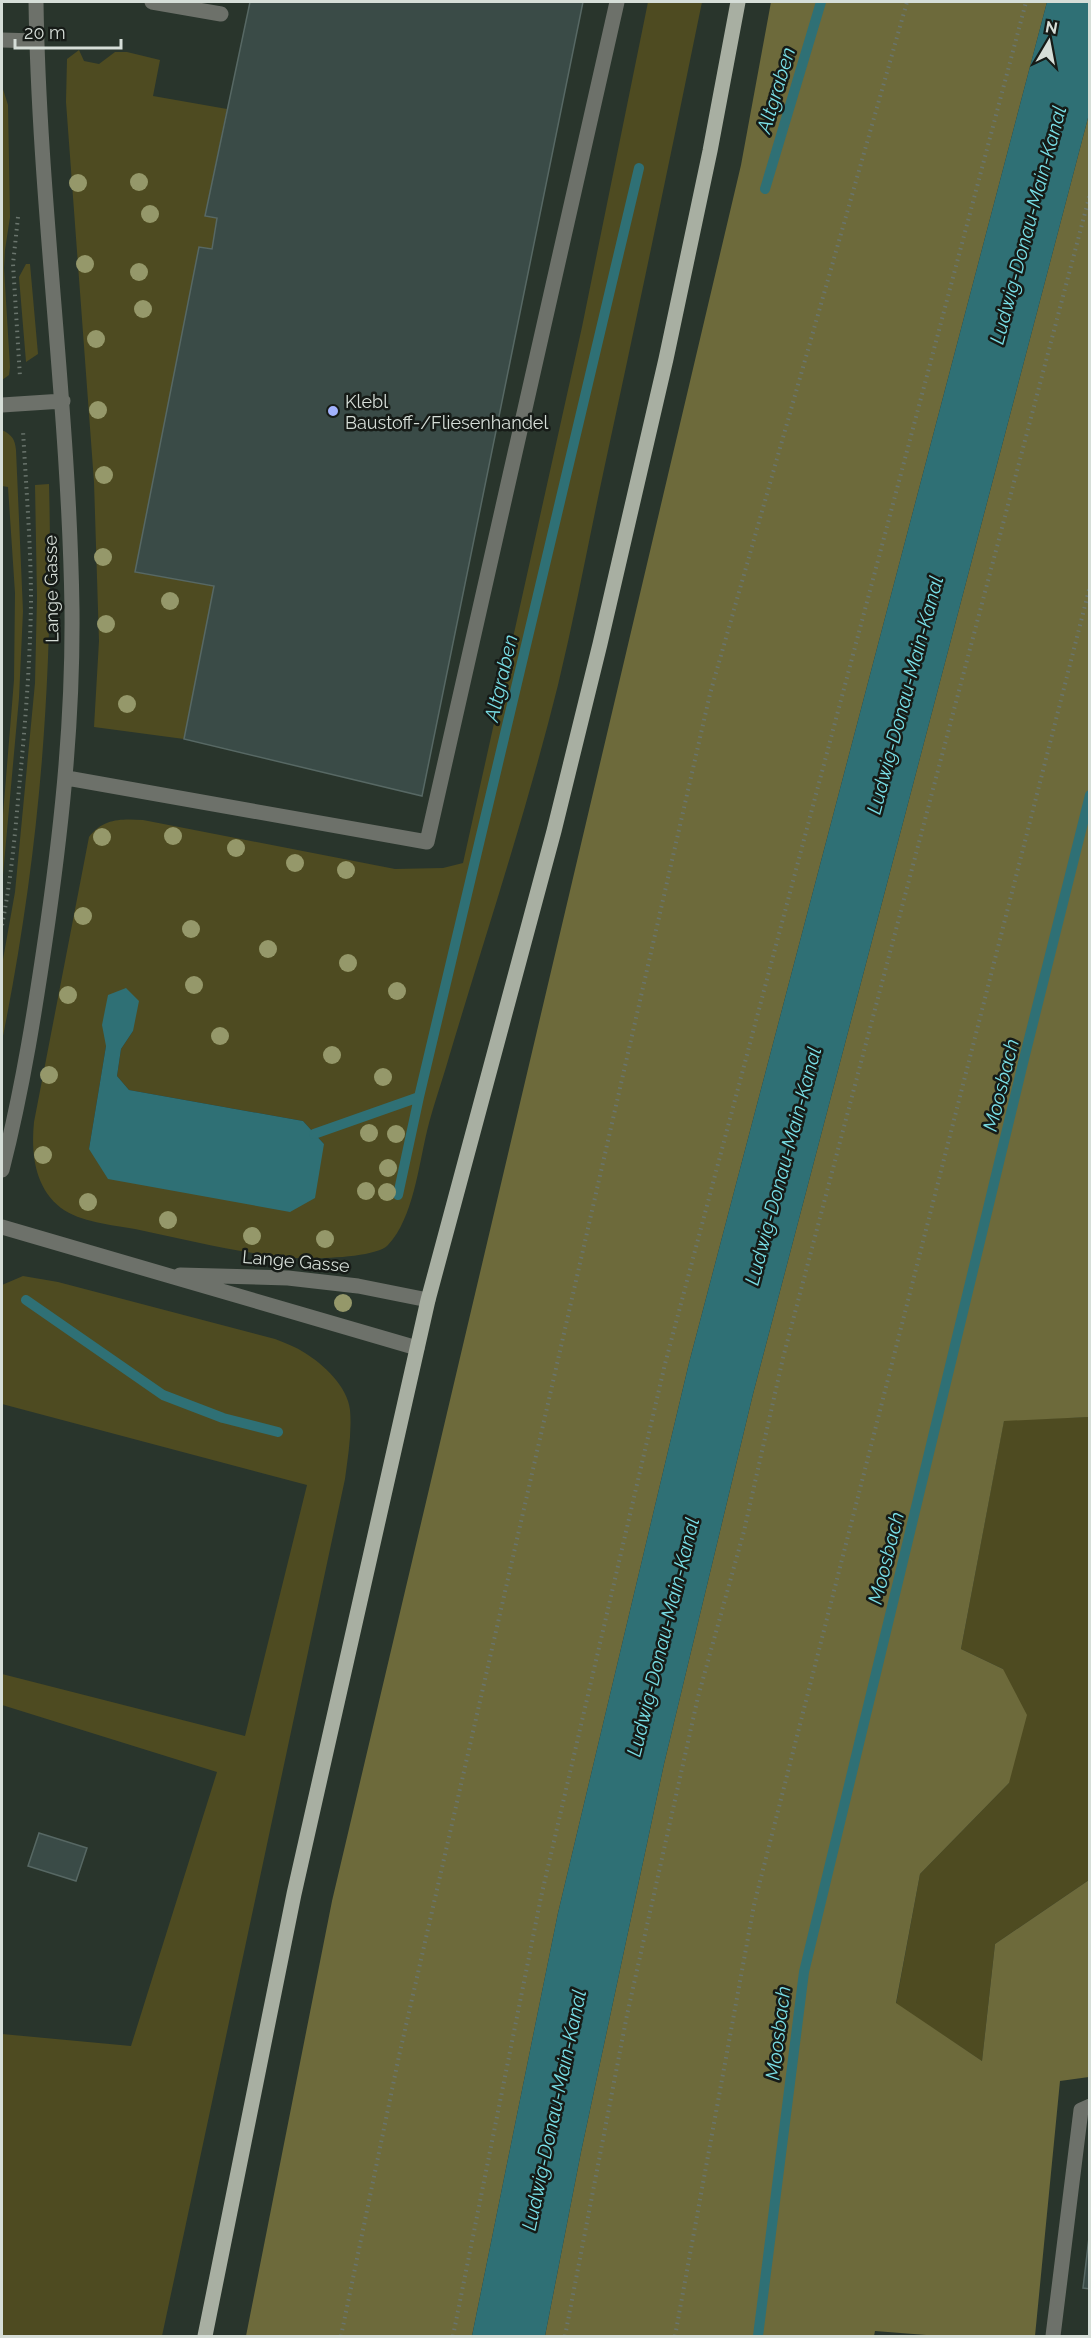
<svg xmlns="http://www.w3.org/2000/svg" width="1091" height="2338" font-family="Raleway,sans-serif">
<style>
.green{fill:#4e4b21;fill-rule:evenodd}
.forest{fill:#6d6a3b}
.water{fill:#2f7075}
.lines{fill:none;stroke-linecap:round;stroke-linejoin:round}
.stream{stroke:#2f7075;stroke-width:10}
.building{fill:#3a4b47;stroke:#576864;stroke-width:1.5}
.path{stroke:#6a756d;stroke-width:4;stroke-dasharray:1.5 4.5;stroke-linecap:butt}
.minor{stroke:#6d716a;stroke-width:15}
.major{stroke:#a8afa2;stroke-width:15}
.tree{fill:#95986a}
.poi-dot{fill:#a2b2fd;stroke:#161b17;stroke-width:2}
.labels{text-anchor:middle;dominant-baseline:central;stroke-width:5;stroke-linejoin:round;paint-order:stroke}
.poi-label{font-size:18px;fill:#d6ded8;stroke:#161b17;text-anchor:start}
.street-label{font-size:18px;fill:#d6ded8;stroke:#161b17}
.water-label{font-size:20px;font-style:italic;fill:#79dfe7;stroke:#161b17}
</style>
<rect width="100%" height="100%" fill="#29352c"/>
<path class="green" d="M 648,2 L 702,2 C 670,159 637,317 603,474 C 588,544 575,615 558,685 C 527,810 486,933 449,1057 C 442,1082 433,1106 427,1131 C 419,1164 413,1219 388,1245 C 376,1258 315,1259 296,1258 C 242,1254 188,1240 135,1229 C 112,1225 80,1222 61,1208 C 34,1187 31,1152 34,1122 L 89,837 C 104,818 121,819 143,820 L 395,869 L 443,868 L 463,863 L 582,327 ZM 133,1031 L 121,1049 L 117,1076 L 129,1090 L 303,1121 L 324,1144 L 89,1149 L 106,1046 Z
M 79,50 L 84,61 L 99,64 L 115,52 L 127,52 L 160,60 L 153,96 L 227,109 L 205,215 L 217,218 L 212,249 L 199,247 L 135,572 L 214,586 L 184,739 L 94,727 L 99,641 L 94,482 L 66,102 L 67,59 Z
M 2,86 L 8,105 L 10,217 L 5,250 L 4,268 L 10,367 L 9,375 L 2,380 Z
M 26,264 L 30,264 L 38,354 L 26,362 L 19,277 Z
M 2,430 C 12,435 15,439 16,450 L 23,611 L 19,698 L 2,886 L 2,827 L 14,680 L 15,593 L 8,487 L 2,486 Z
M 49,484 C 54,675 40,853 2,1041 L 2,965 L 15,892 L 35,683 L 37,598 L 35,485 Z
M 23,1276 L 58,1282 L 275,1339 C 285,1343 296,1347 305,1353 C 323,1364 348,1387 350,1410 C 352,1433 348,1456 345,1479 L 162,2336 L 2,2336 L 2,2034 L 131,2046 L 217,1772 L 2,1705 L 2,1674 L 245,1736 L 307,1485 L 2,1404 L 2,1285 Z
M 1089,1417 L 1089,1880 L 995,1944 L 982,2061 L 896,2004 L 920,1874 L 1009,1783 L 1003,1669 L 961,1649 L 1004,1420 Z"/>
<path class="forest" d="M 771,2 L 1047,2 L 689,1363 L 558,1913 L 472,2336 L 246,2336 L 332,1901 L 741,165 Z
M 1089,114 L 1089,1417 L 1004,1421 L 961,1649 L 1003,1669 L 1027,1715 L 1009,1783 L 920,1874 L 896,2003 L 982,2061 L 995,1944 L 1089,1880 L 1089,2077 L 1060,2081 L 1035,2336 L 939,2336 L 875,2331 L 874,2336 L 545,2336 L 581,2152 L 664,1764 L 753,1394 Z"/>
<path class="water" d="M 1047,2 L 1089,2 L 1089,114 L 753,1394 L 664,1764 L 581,2152 L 545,2336 L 472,2336 L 558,1913 L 689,1363 Z
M 126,988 L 139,1001 L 133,1031 L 121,1049 L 117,1076 L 129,1090 L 303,1121 L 324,1144 L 315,1198 L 290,1212 L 108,1179 L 89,1149 L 106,1046 L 102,1025 L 108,995 Z"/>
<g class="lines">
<path class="stream" d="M 765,189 L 821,2
M 314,1134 L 419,1097
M 398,1195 L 419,1097 L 639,168
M 26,1300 L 163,1395 L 223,1418 L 278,1432
M 758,2336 L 804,1972 L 1023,1063 L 1090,795"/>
</g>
<path class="building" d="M 250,2 L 583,2 L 422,796 L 184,739 L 214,586 L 135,572 L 199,247 L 212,249 L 217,218 L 205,216 Z
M 39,1833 L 87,1848 L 76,1881 L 28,1866 Z
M 1090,2229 L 1090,2289 L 1083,2288 Z"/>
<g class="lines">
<path class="path" d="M 18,217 L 13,264 L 20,377
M 2,925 C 11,880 15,835 19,789 C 25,727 30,665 31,603 C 31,545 26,487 23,430
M 341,2336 L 399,2056 L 710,694 L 907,2
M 453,2336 L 541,1897 L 665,1364 L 1026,2
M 565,2336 L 627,2015 L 698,1697 L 744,1531 L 783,1358 L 1090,194
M 675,2336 L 754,1905 L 1090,586"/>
<path class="minor" d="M 152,2 L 221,14
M 2,40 L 36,41
M 2,405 L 63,401
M 67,778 L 427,842 L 617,2
M 2,1170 C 23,1088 36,1004 48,921 C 63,815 73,715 72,609 C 69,406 39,204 36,2
M 2,1227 L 417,1348
M 180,1275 L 288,1278 L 358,1286 L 428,1300
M 1053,2336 L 1081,2110 L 1090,2106"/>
<path class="major" d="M 205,2336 L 294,1894 L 428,1300 L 554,831 L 600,644 L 666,359 L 710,151 L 738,2"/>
</g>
<g class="tree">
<circle cx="139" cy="182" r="9"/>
<circle cx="78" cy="183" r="9"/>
<circle cx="150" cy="214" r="9"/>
<circle cx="85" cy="264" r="9"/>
<circle cx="139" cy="272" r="9"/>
<circle cx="143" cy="309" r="9"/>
<circle cx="96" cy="339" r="9"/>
<circle cx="98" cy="410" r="9"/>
<circle cx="104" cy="475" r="9"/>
<circle cx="103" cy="557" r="9"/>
<circle cx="170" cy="601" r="9"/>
<circle cx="106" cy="624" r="9"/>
<circle cx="127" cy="704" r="9"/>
<circle cx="173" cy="836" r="9"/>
<circle cx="102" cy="837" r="9"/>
<circle cx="236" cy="848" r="9"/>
<circle cx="295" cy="863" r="9"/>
<circle cx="346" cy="870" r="9"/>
<circle cx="83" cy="916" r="9"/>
<circle cx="191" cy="929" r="9"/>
<circle cx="268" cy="949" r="9"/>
<circle cx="348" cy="963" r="9"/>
<circle cx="194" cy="985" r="9"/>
<circle cx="397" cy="991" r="9"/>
<circle cx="68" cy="995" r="9"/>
<circle cx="220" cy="1036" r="9"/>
<circle cx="332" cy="1055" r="9"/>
<circle cx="49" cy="1075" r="9"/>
<circle cx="383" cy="1077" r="9"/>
<circle cx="369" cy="1133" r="9"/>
<circle cx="396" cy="1134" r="9"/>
<circle cx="43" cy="1155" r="9"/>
<circle cx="388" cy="1168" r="9"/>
<circle cx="366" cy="1191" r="9"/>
<circle cx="387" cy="1192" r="9"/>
<circle cx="88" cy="1202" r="9"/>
<circle cx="168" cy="1220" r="9"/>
<circle cx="252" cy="1236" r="9"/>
<circle cx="325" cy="1239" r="9"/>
<circle cx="343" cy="1303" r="9"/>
</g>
<circle class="poi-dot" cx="333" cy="411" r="6"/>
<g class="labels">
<g class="poi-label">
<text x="345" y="401">Klebl<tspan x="345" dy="21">Baustoff-/Fliesenhandel</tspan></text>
</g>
<g class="street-label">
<text transform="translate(51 589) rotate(-91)">Lange Gasse</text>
<text transform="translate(296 1261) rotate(5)">Lange Gasse</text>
</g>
<g class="water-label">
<text transform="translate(776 90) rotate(-73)">Altgraben</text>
<text transform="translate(1028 225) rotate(-75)">Ludwig-Donau-Main-Kanal</text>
<text transform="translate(501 678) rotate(-77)">Altgraben</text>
<text transform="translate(905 695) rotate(-75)">Ludwig-Donau-Main-Kanal</text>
<text transform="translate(1001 1085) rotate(-76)">Moosbach</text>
<text transform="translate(783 1166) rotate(-75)">Ludwig-Donau-Main-Kanal</text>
<text transform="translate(886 1558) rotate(-76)">Moosbach</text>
<text transform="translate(663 1637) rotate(-76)">Ludwig-Donau-Main-Kanal</text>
<text transform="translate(778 2033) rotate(-83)">Moosbach</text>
<text transform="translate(554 2110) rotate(-78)">Ludwig-Donau-Main-Kanal</text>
</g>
</g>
<rect width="1091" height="2338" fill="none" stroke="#d6ded8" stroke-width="6"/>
<g transform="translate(1049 42) rotate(10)" stroke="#161b17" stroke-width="4.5" paint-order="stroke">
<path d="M0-4.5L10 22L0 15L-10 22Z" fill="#d6ded8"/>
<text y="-9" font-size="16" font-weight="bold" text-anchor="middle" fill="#d6ded8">N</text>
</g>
<path d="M15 39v9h106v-9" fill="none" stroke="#d6ded8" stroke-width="3"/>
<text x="24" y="39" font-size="18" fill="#d6ded8" stroke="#161b17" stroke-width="4.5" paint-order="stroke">20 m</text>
</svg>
